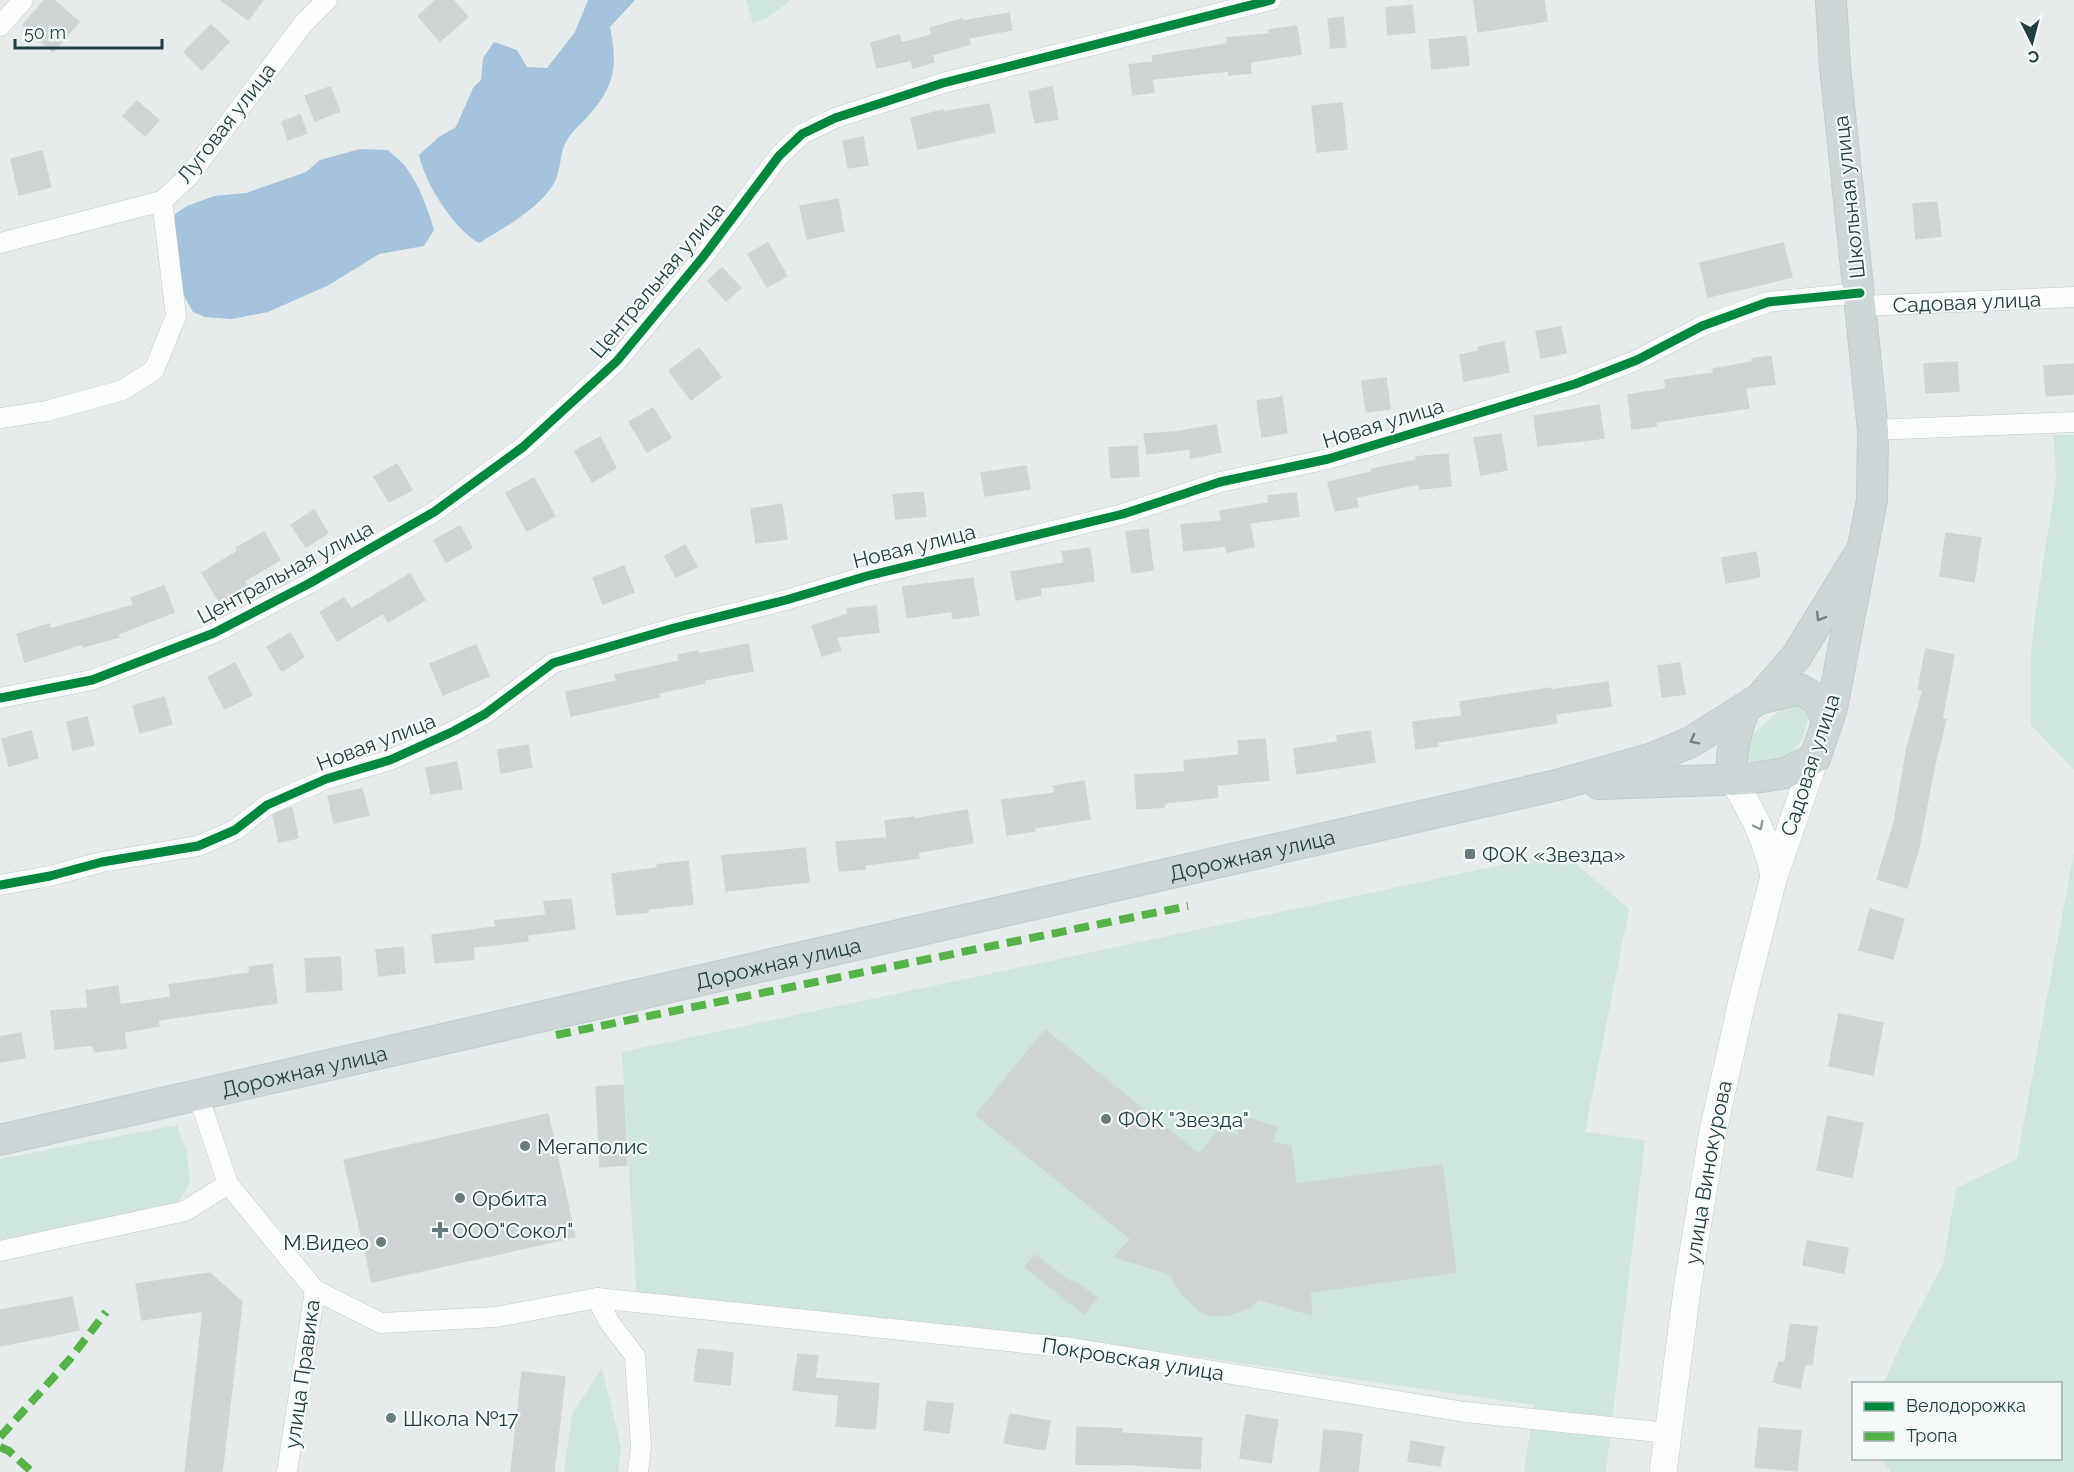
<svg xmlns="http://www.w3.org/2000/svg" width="2074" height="1472" font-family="Raleway,sans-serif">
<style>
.green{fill:#cfe6dd}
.water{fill:#a5c3dc}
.building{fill:#ced5d4;stroke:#cfd5d4;stroke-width:1.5}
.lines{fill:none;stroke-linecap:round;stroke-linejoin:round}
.minor-casing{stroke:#c3c9c8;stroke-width:21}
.secondary-casing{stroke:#c2cac9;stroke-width:28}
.primary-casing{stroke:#c2cacb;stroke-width:32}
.minor{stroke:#fbfcfc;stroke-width:20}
.secondary{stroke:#fbfcfc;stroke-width:27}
.primary{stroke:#ced7d7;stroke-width:30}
.quiet{stroke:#55b347;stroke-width:8;stroke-dasharray:15 8;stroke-linecap:butt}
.cycleway-casing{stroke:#f5faf9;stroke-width:13}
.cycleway{stroke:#00873e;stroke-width:9}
.oneway{stroke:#6f8485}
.oneway2{stroke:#8e9e9f}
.poi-dot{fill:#677c7d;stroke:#f5faf9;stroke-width:2}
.labels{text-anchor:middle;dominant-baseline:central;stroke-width:4.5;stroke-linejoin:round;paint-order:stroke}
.street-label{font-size:21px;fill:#224042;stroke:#f5faf9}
.poi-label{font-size:21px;fill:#224042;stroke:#f5faf9;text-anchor:start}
</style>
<rect width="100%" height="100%" fill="#e6eceb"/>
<path class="green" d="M 746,0 L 791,0 L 767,18 L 753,24 Z
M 2054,435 L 2074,435 L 2074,770 L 2031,725 L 2031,655 L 2035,616 L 2056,480 Z
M 1791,701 L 1802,702 L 1808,719 L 1803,738 L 1788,757 L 1753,766 L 1742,753 L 1754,733 Z
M 1562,852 L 1629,909 L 1585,1132 L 1645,1140 L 1606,1472 L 1524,1472 L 1534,1405 L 1073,1339 L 647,1295 L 636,1290 L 622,1052 Z
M 2074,852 L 2074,1472 L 1891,1472 L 1880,1459 L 2060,1458 L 2060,1384 L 1884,1383 L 1902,1342 L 1943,1264 L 1956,1188 L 2017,1159 Z
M 177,1125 L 187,1153 L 190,1183 L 178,1203 L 0,1240 L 0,1159 Z
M 602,1368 L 621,1447 L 618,1472 L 564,1472 L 572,1414 Z"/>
<path class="water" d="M 588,0 L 635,0 L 610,27 C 618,65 615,87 588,116 C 582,123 572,131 567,140 C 560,151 561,167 556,179 C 545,205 503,229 479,243 C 454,229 425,184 419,155 L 439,137 L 456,127 L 473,88 L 481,80 L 483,58 L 494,42 L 517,50 L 527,67 L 547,68 L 575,32 Z
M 360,149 L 388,150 C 393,155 400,160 405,166 C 419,184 428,209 434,230 L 424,246 L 379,254 L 329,285 L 268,312 L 232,319 L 205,317 L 193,312 L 183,294 L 173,229 L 175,214 L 187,206 L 214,196 L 246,193 L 306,172 L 320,160 Z"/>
<path class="building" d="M 45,0 L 54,0 L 79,22 L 53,52 L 23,25 Z
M 221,0 L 263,0 L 248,20 Z
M 436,0 L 453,0 L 468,17 L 440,41 L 418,16 Z
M 1474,0 L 1544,0 L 1547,21 L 1478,32 Z
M 1412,5 L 1415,32 L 1388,35 L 1386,8 Z
M 1009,13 L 1012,30 L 968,38 L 970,44 L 932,55 L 934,62 L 913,68 L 911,60 L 877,68 L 871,43 L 899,35 L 901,43 L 932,35 L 930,28 L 962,19 L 963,21 Z
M 1343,17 L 1346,47 L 1331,48 L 1328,19 Z
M 211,25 L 229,42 L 202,70 L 184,52 Z
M 1297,26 L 1301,54 L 1250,62 L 1251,73 L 1229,75 L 1229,71 L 1152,79 L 1154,92 L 1133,95 L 1129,65 L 1153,62 L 1153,56 L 1227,44 L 1227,38 L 1270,34 L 1269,30 Z
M 1466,36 L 1469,65 L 1432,69 L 1429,40 Z
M 330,87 L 340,111 L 315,121 L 305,96 Z
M 1052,87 L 1058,119 L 1035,123 L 1029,92 Z
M 137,101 L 159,120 L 145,136 L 123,116 Z
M 1342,103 L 1347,149 L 1317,152 L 1312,106 Z
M 989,104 L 995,132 L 918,149 L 911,118 L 943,110 L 943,112 Z
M 300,115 L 307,133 L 288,140 L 282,122 Z
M 863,137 L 868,165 L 848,168 L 843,141 Z
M 42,151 L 51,187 L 19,195 L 11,159 Z
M 838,199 L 844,231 L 807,239 L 800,206 Z
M 1937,202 L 1941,236 L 1916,239 L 1913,204 Z
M 768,243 L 787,276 L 767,287 L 748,254 Z
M 1783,243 L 1792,277 L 1708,297 L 1700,263 Z
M 722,268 L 741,288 L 726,301 L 708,281 Z
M 1561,327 L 1566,353 L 1541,358 L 1536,331 Z
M 1504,342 L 1509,372 L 1464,381 L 1460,355 L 1479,351 L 1478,347 Z
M 699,348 L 721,377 L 691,400 L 669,371 Z
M 1771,356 L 1775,384 L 1745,388 L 1749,408 L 1656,422 L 1656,426 L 1632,429 L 1628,395 L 1666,389 L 1665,380 L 1714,373 L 1713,369 L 1752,362 L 1752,359 Z
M 1957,362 L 1959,391 L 1926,393 L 1924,364 Z
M 2074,364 L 2074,394 L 2046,396 L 2044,366 Z
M 1386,378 L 1390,409 L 1366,412 L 1362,381 Z
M 1282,397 L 1287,433 L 1262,437 L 1257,401 Z
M 1599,405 L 1604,438 L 1538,446 L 1534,416 Z
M 653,408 L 671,438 L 647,452 L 629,422 Z
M 1216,425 L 1221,452 L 1191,458 L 1190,449 L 1147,454 L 1144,434 L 1175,432 Z
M 1501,434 L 1507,470 L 1481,475 L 1474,438 Z
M 600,437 L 616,468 L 592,482 L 575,451 Z
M 1137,446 L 1139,476 L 1111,478 L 1109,448 Z
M 1448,454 L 1451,486 L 1420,489 L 1419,484 L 1356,497 L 1358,507 L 1335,511 L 1328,482 L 1372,472 L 1372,469 L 1417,460 L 1416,457 Z
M 397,464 L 412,490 L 389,502 L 374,477 Z
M 1026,466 L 1030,489 L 985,496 L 981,473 Z
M 534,478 L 555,516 L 527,531 L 506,493 Z
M 923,492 L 926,516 L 896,519 L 893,495 Z
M 1296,493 L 1299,516 L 1250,523 L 1254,547 L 1227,552 L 1226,546 L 1184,551 L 1181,525 L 1222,521 L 1220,511 L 1269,503 L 1268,496 Z
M 782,504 L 787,539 L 756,543 L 751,509 Z
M 314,510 L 328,533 L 306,547 L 291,525 Z
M 460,526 L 472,548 L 446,562 L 434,540 Z
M 1148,529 L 1153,570 L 1132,573 L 1126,532 Z
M 264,532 L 280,560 L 244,581 L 249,589 L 222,606 L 202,573 L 238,551 L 236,548 Z
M 1946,533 L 1981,538 L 1974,582 L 1940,576 Z
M 685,545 L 697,567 L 676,577 L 665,556 Z
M 1090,548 L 1094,581 L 1040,588 L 1041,595 L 1016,600 L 1011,572 L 1064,563 L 1062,552 Z
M 1756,552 L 1760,577 L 1726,583 L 1722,558 Z
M 624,566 L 634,592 L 603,604 L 593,578 Z
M 410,574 L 425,600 L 388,622 L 383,613 L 337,641 L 320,612 L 344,598 L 351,609 Z
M 973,578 L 979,615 L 953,619 L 952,611 L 907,618 L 903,587 Z
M 164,586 L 174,612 L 118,634 L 119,637 L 83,647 L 82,644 L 25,662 L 17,634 L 49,624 L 50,629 L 134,605 L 131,598 Z
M 876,606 L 879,632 L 836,637 L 841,650 L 822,656 L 812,626 L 848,614 L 847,609 Z
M 290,633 L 304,657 L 282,671 L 267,647 Z
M 748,644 L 753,671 L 704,680 L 705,683 L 658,693 L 659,697 L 571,716 L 566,692 L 617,681 L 615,675 L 679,661 L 678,655 L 698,651 L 699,654 Z
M 476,645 L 489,676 L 443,695 L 430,664 Z
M 1926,649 L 1954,655 L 1942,719 L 1946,720 L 1934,768 L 1919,847 L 1907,888 L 1877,879 L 1894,823 L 1907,748 L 1923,690 L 1918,689 Z
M 235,663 L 252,695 L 225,709 L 208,677 Z
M 1680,663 L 1685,694 L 1662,697 L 1658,666 Z
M 1608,682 L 1611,706 L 1555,714 L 1557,723 L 1437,742 L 1438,746 L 1416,749 L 1413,722 L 1462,716 L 1460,702 L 1550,688 L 1551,690 Z
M 164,697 L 172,724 L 140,733 L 133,706 Z
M 87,717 L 94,745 L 73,750 L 67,722 Z
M 31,731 L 38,758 L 9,766 L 2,739 Z
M 1370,731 L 1375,762 L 1297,774 L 1294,749 L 1338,742 L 1337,736 Z
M 1265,739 L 1269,780 L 1217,785 L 1218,797 L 1164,803 L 1164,807 L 1137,809 L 1135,775 L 1185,772 L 1184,761 L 1239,755 L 1238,741 Z
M 528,745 L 532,767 L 501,773 L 498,750 Z
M 457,762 L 462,789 L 431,794 L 426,768 Z
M 1084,781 L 1090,819 L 1034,828 L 1035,831 L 1007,835 L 1002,800 L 1055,793 L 1053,786 Z
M 362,789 L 369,815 L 334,823 L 328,796 Z
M 289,808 L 292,808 L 298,838 L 279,842 L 273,815 Z
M 967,810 L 973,843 L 918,852 L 919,858 L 865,865 L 865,869 L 839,871 L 836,842 L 887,838 L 885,821 L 914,817 L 914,819 Z
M 805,848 L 809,882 L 726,891 L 722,856 Z
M 688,861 L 693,904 L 648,909 L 648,912 L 617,915 L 612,874 L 658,868 L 657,865 Z
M 571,899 L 575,929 L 527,935 L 528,941 L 473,947 L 474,959 L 435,963 L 432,935 L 496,927 L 495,921 L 546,915 L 544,902 Z
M 1870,909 L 1904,919 L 1893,959 L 1859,950 Z
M 403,947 L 405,973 L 379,976 L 376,950 Z
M 340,957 L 342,990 L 307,992 L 305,959 Z
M 272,964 L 277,1003 L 158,1020 L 159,1026 L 124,1032 L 126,1048 L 94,1052 L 93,1045 L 55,1049 L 51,1011 L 88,1008 L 86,991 L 118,986 L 120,1005 L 171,997 L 169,985 L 250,973 L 249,967 Z
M 1839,1014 L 1883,1023 L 1873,1075 L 1829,1066 Z
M 1045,1030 L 1199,1154 L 1220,1129 L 1238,1136 L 1244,1117 L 1277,1127 L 1272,1143 L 1291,1146 L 1296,1184 L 1442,1165 L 1456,1272 L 1310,1292 L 1312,1315 L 1259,1299 L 1251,1307 L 1228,1315 L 1217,1316 L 1206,1314 L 1198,1310 L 1182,1294 L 1175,1284 L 1171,1274 L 1114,1257 L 1131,1239 L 976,1115 Z
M 21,1033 L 25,1058 L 0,1062 L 0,1037 Z
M 623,1085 L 627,1165 L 600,1167 L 596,1087 Z
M 548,1114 L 575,1237 L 372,1282 L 344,1160 Z
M 1828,1116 L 1863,1123 L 1852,1177 L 1817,1170 Z
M 1807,1241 L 1848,1248 L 1844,1273 L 1803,1265 Z
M 1035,1255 L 1072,1283 L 1074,1281 L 1097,1298 L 1084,1314 L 1025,1267 Z
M 210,1273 L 242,1302 L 222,1472 L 185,1472 L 203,1311 L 142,1320 L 136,1284 Z
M 72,1297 L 79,1330 L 0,1346 L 0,1310 Z
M 1790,1324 L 1817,1327 L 1812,1365 L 1805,1364 L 1800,1388 L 1773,1382 L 1779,1362 L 1785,1363 Z
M 698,1349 L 733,1353 L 730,1385 L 694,1381 Z
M 798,1354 L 818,1356 L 815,1378 L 879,1384 L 875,1429 L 836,1426 L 839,1395 L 793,1390 Z
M 522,1372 L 565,1377 L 554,1472 L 511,1472 Z
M 927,1401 L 953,1404 L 949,1433 L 924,1430 Z
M 1010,1414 L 1050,1421 L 1045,1450 L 1004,1443 Z
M 1246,1415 L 1278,1420 L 1271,1463 L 1240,1458 Z
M 1077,1427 L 1122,1429 L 1122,1433 L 1202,1438 L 1200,1469 L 1121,1464 L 1120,1465 L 1076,1464 Z
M 1759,1428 L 1801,1431 L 1797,1471 L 1755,1467 Z
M 1324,1430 L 1362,1434 L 1358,1472 L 1320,1472 Z
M 1411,1441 L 1444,1447 L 1440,1466 L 1408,1461 Z"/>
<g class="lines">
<defs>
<g id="minor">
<path d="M 0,26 L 23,0"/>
<path d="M 0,243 L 162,201 L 189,176 L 303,24 L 327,0"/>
<path id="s1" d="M 1861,306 L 2074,297"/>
<path d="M 0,418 L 47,411 L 123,390 L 154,370 L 176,316 L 162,201"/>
<path d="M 1873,430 L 2074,422"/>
<path d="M 0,698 L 92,680 L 214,633 L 310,583 L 434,512 L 523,447 L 617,361 L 703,257 L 779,156 L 802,134 L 835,118 L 943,83 L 1271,0"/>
<path d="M 0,885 L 50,876 L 102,862 L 198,846 L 235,830 L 267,805 L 326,779 L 390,760 L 454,731 L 485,714 L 553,663 L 674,628 L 786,600 L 867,576 L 1123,514 L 1220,482 L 1328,459 L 1575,384 L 1637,360 L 1702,326 L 1768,302 L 1860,293"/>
<path d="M 198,1095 L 228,1184 L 315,1290 L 287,1472"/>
<path d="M 0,1251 L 185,1211 L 228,1184"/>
<path d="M 315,1290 L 381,1323 L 496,1317 L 597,1298 L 609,1322 L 635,1356 L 641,1447 L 638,1472"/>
<path d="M 597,1298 L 1072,1348 L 1465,1412 L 1668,1433"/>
</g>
<g id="secondary">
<path d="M 1733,780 C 1753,814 1766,837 1774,876"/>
<path id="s2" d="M 1663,1472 L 1688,1283 L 1713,1131 L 1743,997 L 1774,876 L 1815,758"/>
</g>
<g id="primary">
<path d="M 1759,699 L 1799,689 L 1817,699 L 1827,720"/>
<path d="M 1733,780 C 1729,752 1735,736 1744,710"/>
<path d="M 1599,784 L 1748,779 L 1786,773 L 1815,758 L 1832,708 L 1872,500 L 1873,430 L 1835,67 L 1831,0"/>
<path id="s3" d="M 0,1140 L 1557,785 L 1650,759 L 1691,742 L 1759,699 L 1796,657 L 1862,550"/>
</g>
</defs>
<use href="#minor" class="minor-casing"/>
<use href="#secondary" class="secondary-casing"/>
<use href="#primary" class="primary-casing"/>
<use href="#minor" class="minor"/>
<use href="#secondary" class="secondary"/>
<use href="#primary" class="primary"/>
<path class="quiet" d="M 556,1035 L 1188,906
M 0,1437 L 70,1359 L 106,1312
M 0,1447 L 9,1451 L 32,1472"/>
<defs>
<path id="cycleway" d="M 0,698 L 92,680 L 214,633 L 310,583 L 434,512 L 523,447 L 617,361 L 703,257 L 779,156 L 802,134 L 835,118 L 943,83 L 1271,0
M 0,885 L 50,876 L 102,862 L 198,846 L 235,830 L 267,805 L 326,779 L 390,760 L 454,731 L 485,714 L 553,663 L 674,628 L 786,600 L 867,576 L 1123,514 L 1220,482 L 1328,459 L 1575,384 L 1637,360 L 1702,326 L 1768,302 L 1860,293"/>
</defs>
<use href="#cycleway" class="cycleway-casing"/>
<use href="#cycleway" class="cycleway"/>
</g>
<defs><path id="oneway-chevron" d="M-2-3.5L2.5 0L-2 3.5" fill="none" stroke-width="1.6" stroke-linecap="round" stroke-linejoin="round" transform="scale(1.5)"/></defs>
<g class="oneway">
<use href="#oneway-chevron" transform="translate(1820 617) rotate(122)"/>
<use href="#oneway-chevron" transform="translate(1694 740) rotate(152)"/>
</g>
<use class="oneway2" href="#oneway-chevron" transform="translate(1759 826) rotate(64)"/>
<g class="poi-dot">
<rect x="1464" y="848" width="12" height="12" rx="3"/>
<circle cx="1106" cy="1119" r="6"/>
<circle cx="525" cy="1146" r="6"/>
<circle cx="460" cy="1198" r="6"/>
<path d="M437 1221h6v6h6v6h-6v6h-6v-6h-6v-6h6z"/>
<circle cx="381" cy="1242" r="6"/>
<circle cx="391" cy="1418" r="6"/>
</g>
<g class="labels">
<g class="street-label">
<text transform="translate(226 123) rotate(-52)">Луговая улица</text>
<text transform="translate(1849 197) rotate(-96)">Школьная улица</text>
<text transform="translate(657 280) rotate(-50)">Центральная улица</text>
<text stroke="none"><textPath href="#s1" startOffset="106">Садовая улица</textPath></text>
<text transform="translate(1383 423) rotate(-17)">Новая улица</text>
<text transform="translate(914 546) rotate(-14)">Новая улица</text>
<text transform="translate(285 572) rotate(-28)">Центральная улица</text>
<text transform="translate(376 742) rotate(-21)">Новая улица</text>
<text transform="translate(1810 765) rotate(-72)">Садовая улица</text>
<text stroke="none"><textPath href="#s3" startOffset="1284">Дорожная улица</textPath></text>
<text stroke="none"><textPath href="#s3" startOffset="798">Дорожная улица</textPath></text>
<text stroke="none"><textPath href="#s3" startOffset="312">Дорожная улица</textPath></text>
<text stroke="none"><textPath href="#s2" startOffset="303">улица Винокурова</textPath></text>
<text transform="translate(1133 1359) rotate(9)">Покровская улица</text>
<text transform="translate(302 1374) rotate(-82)">улица Правика</text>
</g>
<g class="poi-label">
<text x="1482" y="854">ФОК «Звезда»</text>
<text x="1118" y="1119">ФОК "Звезда"</text>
<text x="537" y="1146">Мегаполис</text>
<text x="472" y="1198">Орбита</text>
<text x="452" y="1230">ООО"Сокол"</text>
<text x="369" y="1242" text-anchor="end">М.Видео</text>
<text x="403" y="1418">Школа №17</text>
</g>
</g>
<rect x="1852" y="1382" width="210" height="78" fill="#f5faf9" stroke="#a1b0b0" stroke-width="1.5"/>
<rect x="1864" y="1402" width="30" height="9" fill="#00873e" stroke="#a1b0b0" stroke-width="1.5"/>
<text x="1906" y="1412" font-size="18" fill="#224042">Велодорожка</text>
<rect x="1864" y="1432" width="30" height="9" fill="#55b347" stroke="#a1b0b0" stroke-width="1.5"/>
<text x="1906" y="1442" font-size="18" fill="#224042">Тропа</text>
<g transform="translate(2032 42) rotate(174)" stroke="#f5faf9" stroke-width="4.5" paint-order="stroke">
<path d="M0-4.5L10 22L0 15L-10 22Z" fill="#224042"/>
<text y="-9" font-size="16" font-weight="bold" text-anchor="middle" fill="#224042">С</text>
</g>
<path d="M15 39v9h147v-9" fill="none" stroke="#224042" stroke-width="3"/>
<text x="24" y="39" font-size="18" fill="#224042" stroke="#f5faf9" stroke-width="4.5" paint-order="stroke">50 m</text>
</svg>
